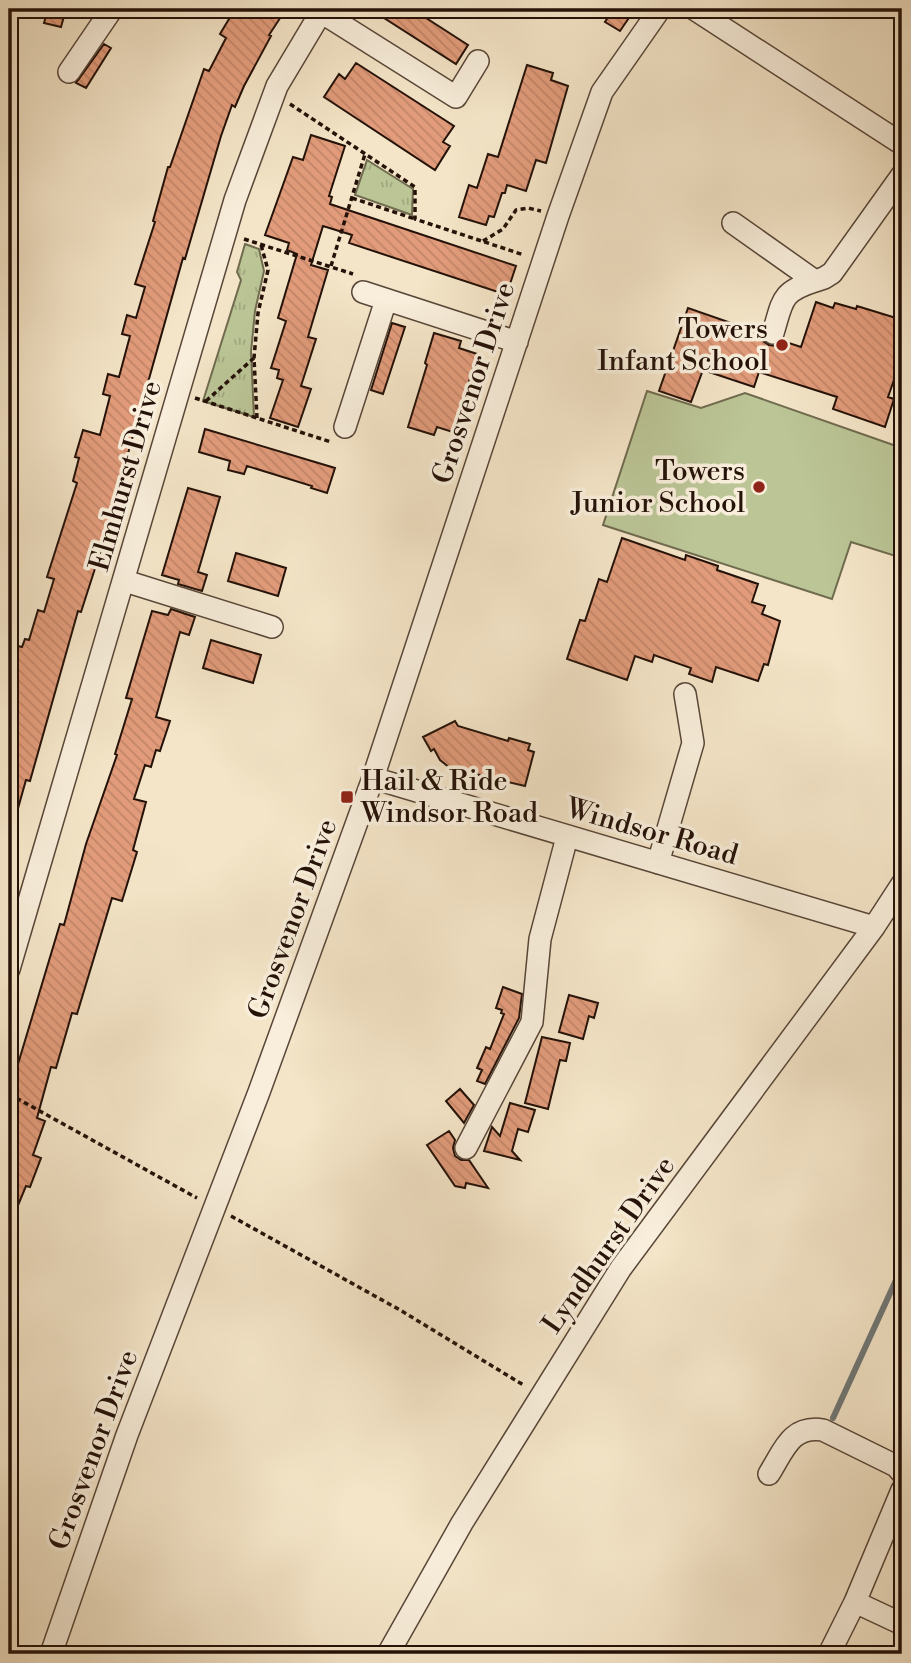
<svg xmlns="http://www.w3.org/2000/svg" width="911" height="1663" font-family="'Libre Bodoni',serif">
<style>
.grass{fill:url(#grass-tufts);stroke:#706b4f;stroke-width:2}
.green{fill:#bbc596;stroke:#706b4f;stroke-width:2}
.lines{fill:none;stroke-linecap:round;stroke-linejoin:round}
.stream{stroke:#707877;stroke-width:6}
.building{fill:url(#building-back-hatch);stroke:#241108;stroke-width:2}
.minor-casing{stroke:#584638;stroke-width:24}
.path{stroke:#241108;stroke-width:3.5;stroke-dasharray:5 3.5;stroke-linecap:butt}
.minor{stroke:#f8eedb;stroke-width:21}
.poi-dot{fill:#8f2418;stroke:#f8eedb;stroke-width:2.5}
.labels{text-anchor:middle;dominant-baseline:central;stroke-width:7;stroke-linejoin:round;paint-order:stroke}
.poi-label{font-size:28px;fill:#241108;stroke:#f8eedb;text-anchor:end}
.street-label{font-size:28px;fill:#241108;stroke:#f8eedb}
</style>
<defs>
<pattern id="grass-tufts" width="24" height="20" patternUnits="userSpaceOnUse" patternTransform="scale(1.75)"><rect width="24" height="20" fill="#bbc596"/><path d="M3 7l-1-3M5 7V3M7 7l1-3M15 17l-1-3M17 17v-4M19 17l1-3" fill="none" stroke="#a1a880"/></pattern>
<pattern id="building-back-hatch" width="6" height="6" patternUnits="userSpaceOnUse" patternTransform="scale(1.75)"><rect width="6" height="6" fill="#e29c7b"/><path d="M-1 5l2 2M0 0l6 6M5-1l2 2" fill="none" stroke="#c28569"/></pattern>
</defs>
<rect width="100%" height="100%" fill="#f4e5c8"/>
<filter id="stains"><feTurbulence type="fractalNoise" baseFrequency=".00286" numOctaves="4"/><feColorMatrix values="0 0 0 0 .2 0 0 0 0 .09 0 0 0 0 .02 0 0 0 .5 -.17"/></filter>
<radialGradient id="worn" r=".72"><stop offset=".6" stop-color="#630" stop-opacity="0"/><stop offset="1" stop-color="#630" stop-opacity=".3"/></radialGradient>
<path class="grass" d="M 367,160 L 413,189 L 412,215 L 355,195 Z
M 245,244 L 259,249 L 264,271 L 255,311 L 251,352 L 254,417 L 203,401 L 241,280 L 237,272 Z"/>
<path class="green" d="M 647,391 L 701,408 L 745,393 L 902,448 L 902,558 L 851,542 L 832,599 L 603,525 Z"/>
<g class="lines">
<path class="stream" d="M 833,1418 L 902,1267"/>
</g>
<path class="building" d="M 48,9 L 66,9 L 61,27 L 44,23 Z
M 235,9 L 286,9 L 269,35 L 271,36 L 244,86 L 235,107 L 232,105 L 221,136 L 185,259 L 183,258 L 100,553 L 81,612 L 78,611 L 30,781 L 26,780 L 13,826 L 9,825 L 9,678 L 18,646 L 22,647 L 25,639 L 29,640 L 38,610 L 44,612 L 54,579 L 47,577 L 77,483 L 73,481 L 79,458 L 75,457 L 83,430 L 100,435 L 110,396 L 103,394 L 108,374 L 119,377 L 130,336 L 122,334 L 127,315 L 136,318 L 145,287 L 135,284 L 155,222 L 153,221 L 168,167 L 170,167 L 204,69 L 209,71 L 226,38 L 220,34 Z
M 370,9 L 412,9 L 468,45 L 456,64 Z
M 613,9 L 635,9 L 620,31 L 605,22 Z
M 104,44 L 111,48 L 86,88 L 76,83 Z
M 356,63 L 454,126 L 443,142 L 450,146 L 435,170 L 324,97 L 339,74 L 345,79 Z
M 527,65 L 553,73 L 551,80 L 568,86 L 546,163 L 536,160 L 526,191 L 507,185 L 505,193 L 502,193 L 494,217 L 489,216 L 486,225 L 459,217 L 469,185 L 477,188 L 488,154 L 498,157 Z
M 311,135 L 345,146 L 329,196 L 332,197 L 330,204 L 516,266 L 509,287 L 501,284 L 498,292 L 349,243 L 352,235 L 323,226 L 311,265 L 328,270 L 308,337 L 316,339 L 301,386 L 311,389 L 298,427 L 270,418 L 283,380 L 277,378 L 279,370 L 271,368 L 286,321 L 278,318 L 297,254 L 287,250 L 289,243 L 265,235 L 293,157 L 303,160 Z
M 816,302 L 833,308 L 835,303 L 856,309 L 857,306 L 896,318 L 895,323 L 902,325 L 902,357 L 888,397 L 894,399 L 885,427 L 833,409 L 837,397 L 759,372 L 754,387 L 703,370 L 691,402 L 659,391 L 688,308 L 760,333 L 763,341 L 769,345 L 777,346 L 783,341 L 801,347 Z
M 392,323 L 405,327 L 383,394 L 371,390 Z
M 434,333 L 461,341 L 459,348 L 477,354 L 468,385 L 470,386 L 456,433 L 437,427 L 434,435 L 408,427 L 427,365 L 425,363 Z
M 205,429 L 335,468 L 327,493 L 311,488 L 312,486 L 247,466 L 244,474 L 228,470 L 230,461 L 199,452 Z
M 188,488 L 220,497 L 198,572 L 207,575 L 202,591 L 178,584 L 179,580 L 162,575 Z
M 622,538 L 685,560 L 686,555 L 718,566 L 717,570 L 758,584 L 752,602 L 765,606 L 762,614 L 780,621 L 768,665 L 764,664 L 758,681 L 716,667 L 712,682 L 689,674 L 691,668 L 654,655 L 652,662 L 635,656 L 627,680 L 567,659 L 580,620 L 585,621 L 599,579 L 607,582 Z
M 236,553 L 286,568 L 278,596 L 228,581 Z
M 171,609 L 195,617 L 189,635 L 180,632 L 156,717 L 170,721 L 160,751 L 156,750 L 151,767 L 145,765 L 134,799 L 146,802 L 133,850 L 137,852 L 122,901 L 112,898 L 77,1014 L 72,1013 L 56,1068 L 51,1067 L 37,1118 L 45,1121 L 33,1155 L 41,1158 L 30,1187 L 26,1186 L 9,1227 L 9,1094 L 60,924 L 64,925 L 86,844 L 117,755 L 115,754 L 132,699 L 126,698 L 152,611 L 168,615 Z
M 211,640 L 261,655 L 253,683 L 203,668 Z
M 455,721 L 458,726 L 508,741 L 509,738 L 530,744 L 528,750 L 534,752 L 525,786 L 450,768 L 440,760 L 434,749 L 431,751 L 423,737 Z
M 503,987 L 522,994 L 519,1018 L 485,1084 L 477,1081 L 482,1070 L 477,1068 L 486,1047 L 490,1049 L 504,1014 L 501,1013 L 502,1010 L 496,1008 Z
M 569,995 L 598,1003 L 594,1018 L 589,1016 L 583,1039 L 559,1032 Z
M 542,1037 L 570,1043 L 566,1061 L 560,1060 L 548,1109 L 525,1103 Z
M 460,1089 L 474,1105 L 464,1123 L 446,1101 Z
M 510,1103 L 535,1110 L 528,1132 L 518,1129 L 512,1151 L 520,1160 L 484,1151 L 492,1127 L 500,1136 Z
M 449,1131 L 455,1140 L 453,1148 L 455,1156 L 461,1160 L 469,1160 L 488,1188 L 466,1183 L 465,1188 L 455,1186 L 427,1145 Z"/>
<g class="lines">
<defs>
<path id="minor" d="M 694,9 L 902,144
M 321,12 L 456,97 L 478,61
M 69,72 L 112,9
M 733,223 L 815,281 L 824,278 L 832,273 L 902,175
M 363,292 L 517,342
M 773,333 C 783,301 780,292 815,281
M 345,427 L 386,300
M 125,581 L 272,627
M 373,778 L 874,927
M 658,863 L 693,743 L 685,694
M 9,969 L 235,200 L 277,86 L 323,9
M 466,1148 L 532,1022 L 540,939 L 567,837
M 769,1474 C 784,1450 791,1425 823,1430 L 896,1466 L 902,1473
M 902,1490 L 855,1602 L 902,1624
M 51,1654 L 127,1435 L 259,1092 L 373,778 L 558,216 L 602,92 L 660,9
M 388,1654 L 462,1523 L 621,1268 L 874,927 L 902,884
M 829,1654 L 855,1602"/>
</defs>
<use href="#minor" class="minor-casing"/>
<path class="path" d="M 290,104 L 415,187 L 415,219 L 524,255
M 352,198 L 415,219
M 244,239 L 353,274
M 483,241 L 503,229 L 516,210 L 528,208 L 541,211
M 331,266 L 365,154
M 195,398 L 331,442
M 206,401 L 254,358
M 257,418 L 254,358 L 258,313 L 268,270 L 261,245
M 9,1094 L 197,1198
M 231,1216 L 400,1310 L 525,1386"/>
<use href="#minor" class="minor"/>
</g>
<g class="poi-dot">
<circle cx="782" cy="345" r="7"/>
<circle cx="759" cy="487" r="7"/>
<rect x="340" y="790" width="14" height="14" rx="3.5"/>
</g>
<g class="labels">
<g class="poi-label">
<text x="768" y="329">Towers<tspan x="768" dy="32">Infant School</tspan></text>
<text x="745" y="471">Towers<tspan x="745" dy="32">Junior School</tspan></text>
<text x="361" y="781" text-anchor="start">Hail &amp; Ride<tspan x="361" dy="32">Windsor Road</tspan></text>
</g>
<g class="street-label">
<text transform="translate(474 383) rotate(-72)">Grosvenor Drive</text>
<text transform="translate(126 476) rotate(-74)">Elmhurst Drive</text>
<text transform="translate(652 832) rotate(16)">Windsor Road</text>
<text transform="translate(293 919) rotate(-70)">Grosvenor Drive</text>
<text transform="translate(609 1245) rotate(-55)">Lyndhurst Drive</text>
<text transform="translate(94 1450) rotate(-70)">Grosvenor Drive</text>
</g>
</g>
<rect width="911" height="1663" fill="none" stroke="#f4e5c8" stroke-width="35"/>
<rect x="10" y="10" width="890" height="1642" fill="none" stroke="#241108" stroke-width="3.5"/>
<rect x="18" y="18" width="876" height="1628" fill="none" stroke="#241108" stroke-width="2"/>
<rect width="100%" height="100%" filter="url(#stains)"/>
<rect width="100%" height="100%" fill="url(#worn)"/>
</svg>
